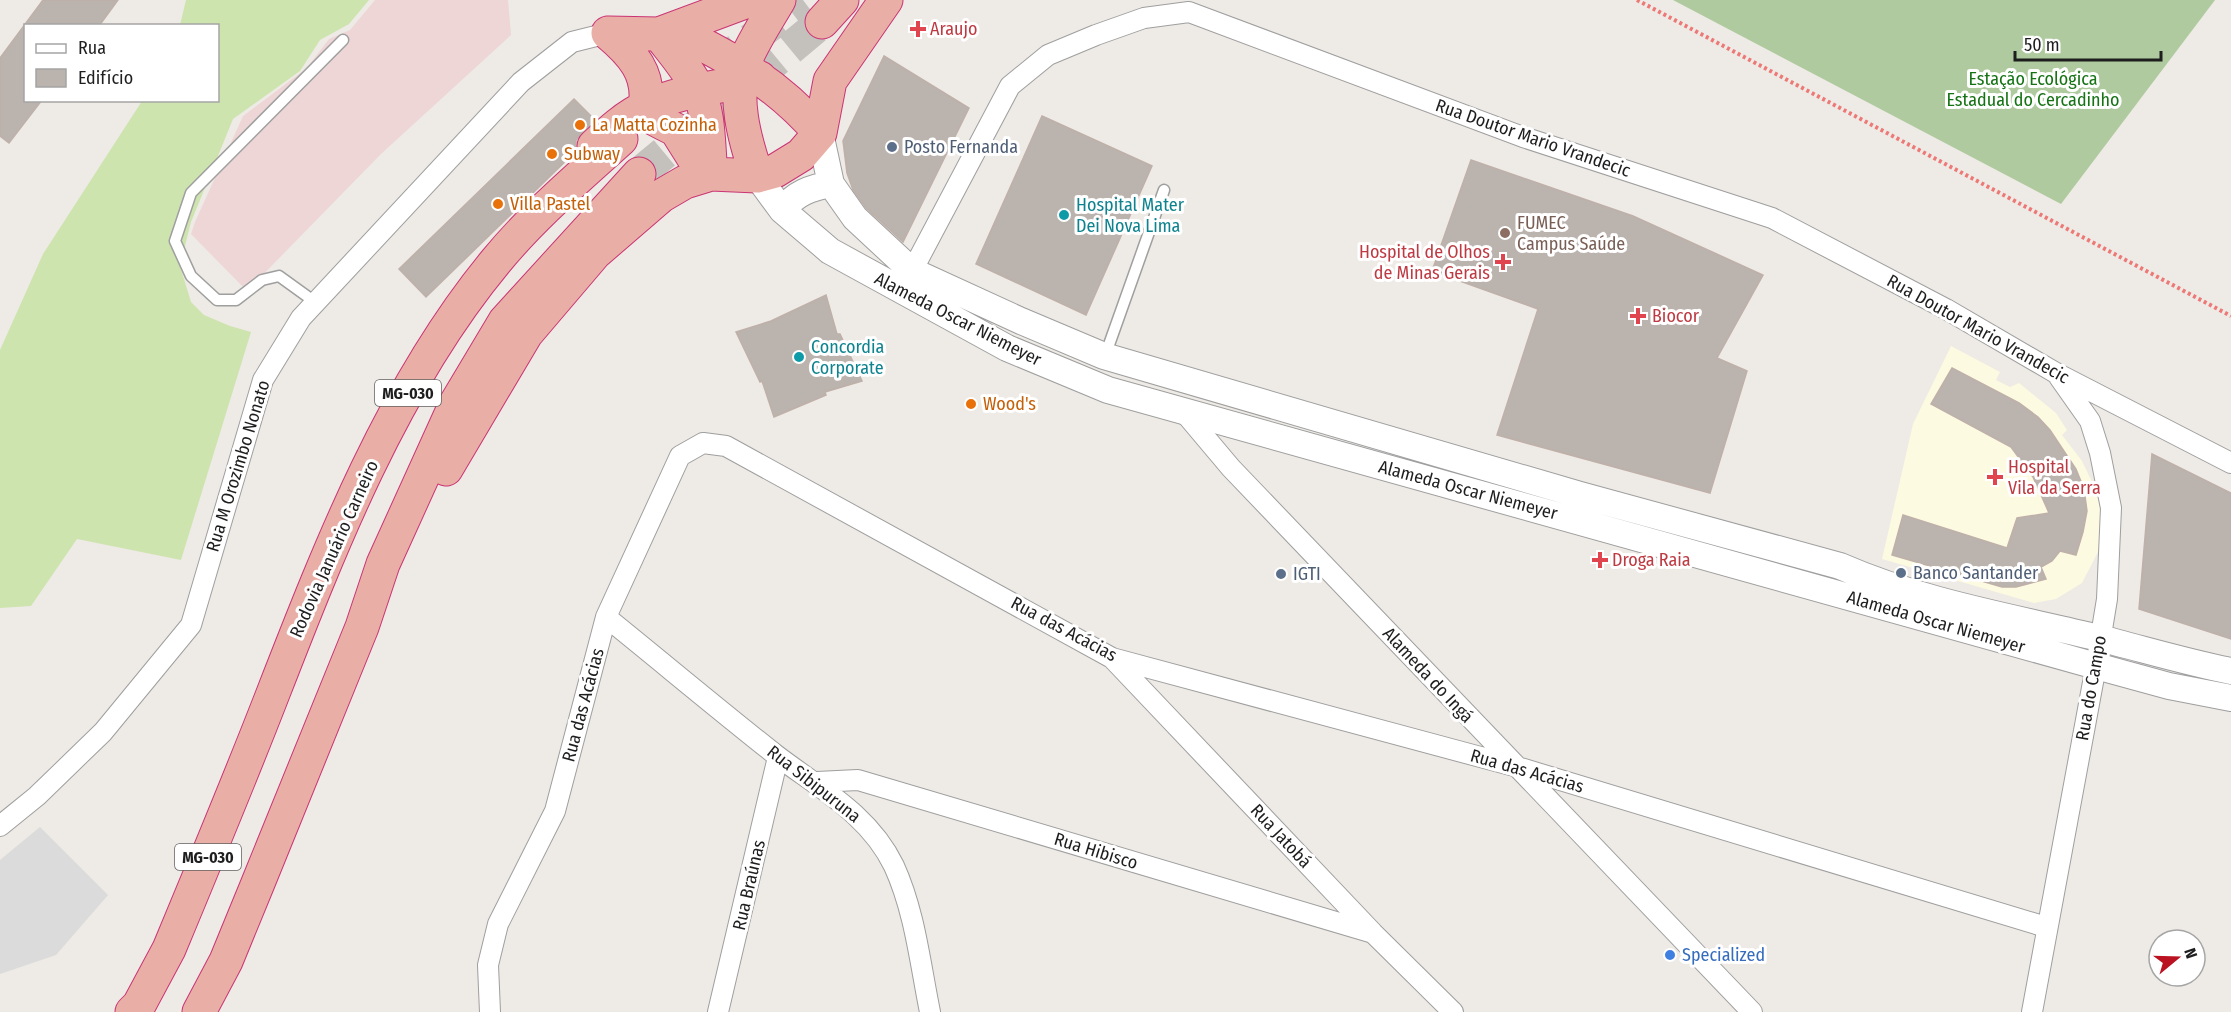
<svg xmlns="http://www.w3.org/2000/svg" width="2231" height="1012" font-family="'Fira Sans Condensed',sans-serif">
<style>
.residential{fill:#dcdbdb}
.commercial{fill:#eed6d7}
.education{fill:#fcfae0}
.grass{fill:#cee4af}
.forest{fill:#afca9e}
.building{fill:#bbb3ae;stroke:#bfb0a9;stroke-width:1.5}
.lines{fill:none;stroke-linecap:round;stroke-linejoin:round}
.trunk-tunnel{stroke:#c4c1bd;stroke-width:33;stroke-dasharray:33 16;stroke-linecap:butt}
.service-casing{stroke:#9f9f9f;stroke-width:13}
.minor-casing{stroke:#9f9f9f;stroke-width:22}
.tertiary-casing{stroke:#9f9f9f;stroke-width:28}
.trunk-casing{stroke:#ca3475;stroke-width:35}
.path{stroke:#ed7977;stroke-width:4;stroke-dasharray:3 3;stroke-linecap:butt}
.service{stroke:#fff;stroke-width:10}
.minor{stroke:#fff;stroke-width:20}
.tertiary{stroke:#fff;stroke-width:26}
.trunk{stroke:#e9afa6;stroke-width:33}
.health-dot{fill:#e0444e;stroke:#fff;stroke-width:2}
.food-dot{fill:#e8710a;stroke:#fff;stroke-width:2}
.service-dot{fill:#5c6f8a;stroke:#fff;stroke-width:2}
.culture-dot{fill:#0f9aa8;stroke:#fff;stroke-width:2}
.education-dot{fill:#8d6e63;stroke:#fff;stroke-width:2}
.shop-dot{fill:#3f7fe0;stroke:#fff;stroke-width:2}
.labels{text-anchor:middle;dominant-baseline:central;stroke-width:6;stroke-linejoin:round;paint-order:stroke}
.shield{fill:#fff;stroke:#626262;stroke-width:1.5}
.shield-label{font-size:16px;font-weight:bold;fill:#1e1e1e}
.health-label{font-size:18px;fill:#be3a42;stroke:#fff;text-anchor:start}
.park-label{font-size:18px;fill:#167315;stroke:#fff}
.food-label{font-size:18px;fill:#c56008;stroke:#fff;text-anchor:start}
.street-label{font-size:18px;fill:#1e1e1e;stroke:#fff}
.service-label{font-size:18px;fill:#4e5e75;stroke:#fff;text-anchor:start}
.culture-label{font-size:18px;fill:#0d838f;stroke:#fff;text-anchor:start}
.education-label{font-size:18px;fill:#785e54;stroke:#fff;text-anchor:start}
.shop-label{font-size:18px;fill:#366cbe;stroke:#fff;text-anchor:start}
</style>
<rect width="100%" height="100%" fill="#eeeae5"/>
<path class="residential" d="M 40,827 L 108,895 L 56,955 L 0,974 L 0,860 Z"/>
<path class="commercial" d="M 375,0 L 508,0 L 511,35 L 381,154 L 247,291 L 191,234 L 195,222 L 243,116 L 307,68 L 329,39 L 350,30 Z"/>
<path class="education" d="M 1951,346 L 2000,372 L 1996,380 L 2010,387 L 2019,383 L 2056,413 L 2067,430 L 2062,435 L 2082,461 L 2097,492 L 2102,523 L 2098,552 L 2082,583 L 2056,599 L 2034,603 L 1882,559 L 1913,424 Z"/>
<path class="grass" d="M 186,0 L 369,0 L 349,24 L 320,40 L 300,71 L 233,119 L 191,222 L 180,266 L 191,302 L 204,315 L 230,326 L 251,332 L 181,560 L 77,539 L 31,606 L 0,608 L 0,350 L 43,254 L 142,101 L 218,100 L 218,26 L 180,25 Z"/>
<path class="forest" d="M 1673,0 L 2215,0 L 2061,204 Z"/>
<path class="building" d="M 43,0 L 118,0 L 99,26 L 26,26 L 26,100 L 42,100 L 9,143 L 0,136 L 0,58 Z
M 884,56 L 969,108 L 903,242 L 866,208 L 853,190 L 847,173 L 843,141 Z
M 574,99 L 595,120 L 576,140 L 576,151 L 426,297 L 399,269 Z
M 1042,116 L 1152,166 L 1086,315 L 976,264 Z
M 1471,160 L 1633,216 L 1763,275 L 1717,358 L 1747,371 L 1710,493 L 1497,435 L 1538,309 L 1432,271 Z
M 826,295 L 837,334 L 840,334 L 862,381 L 825,392 L 826,395 L 774,417 L 762,381 L 760,382 L 736,332 L 771,321 Z
M 1952,368 L 2019,403 L 2038,417 L 2050,430 L 2076,469 L 2084,489 L 2087,511 L 2083,532 L 2076,555 L 2060,551 L 2052,561 L 2041,567 L 2046,579 L 2016,587 L 2002,587 L 1892,555 L 1903,515 L 2007,548 L 2017,518 L 2049,513 L 2033,477 L 2011,447 L 1931,404 Z
M 2152,454 L 2231,493 L 2231,639 L 2139,609 Z"/>
<g class="lines">
<path class="trunk-tunnel" d="M 673,99 L 803,0
M 639,174 L 822,22"/>
<defs>
<path id="service" d="M 315,302 L 279,276 L 262,280 L 236,300 L 217,300 L 191,276 L 175,241 L 191,193 L 343,40
M 1105,356 L 1164,190"/>
<path id="minor" d="M 912,271 L 1010,86 L 1048,55 L 1096,35 L 1144,18 L 1189,12 L 1523,137 L 1772,218 L 1946,309 L 2056,373 L 2231,463
M 1183,411 L 1231,468 L 1752,1012
M 606,617 C 663,663 719,710 776,755 C 819,788 869,814 894,866 C 915,912 920,963 930,1012
M 1112,658 L 1373,933 L 1453,1012
M 817,782 L 858,780 L 1373,933
M 0,826 L 37,796 L 103,732 L 191,625 L 263,380 L 301,318 L 521,82 L 572,42 L 608,33
M 490,1012 L 488,965 L 498,924 L 555,811 L 606,617 L 680,456 L 703,443 L 726,446 L 1112,658 L 1514,766 L 2046,927
M 718,1012 L 778,757
M 2032,1012 L 2096,666 L 2107,599 L 2111,508 L 2100,453 L 2090,421 L 2059,377"/>
<path id="tertiary" d="M 820,133 L 831,184 L 855,218 L 912,271 L 1021,321 L 1104,356 L 1580,495 L 1840,566 C 1922,602 2012,617 2099,638 C 2143,649 2186,662 2231,671
M 757,176 L 782,210 L 830,251 L 1007,348 L 1108,390 L 2096,666 L 2169,686 L 2231,698
M 782,210 C 796,193 810,188 831,184"/>
<path id="trunk" d="M 822,22 L 842,0
M 672,29 C 731,58 777,83 820,133
M 608,33 L 659,34 L 750,0
M 608,33 C 632,53 651,74 645,107
M 659,34 C 672,51 687,68 697,87 C 710,114 708,145 711,174
M 639,111 L 676,130 L 698,165 L 711,174
M 594,146 C 609,132 626,116 646,107 C 682,90 722,87 760,78
M 757,176 C 745,141 731,94 747,57 C 756,37 768,19 779,0
M 446,469 L 526,334 L 595,253 L 661,196 L 685,182 L 711,174 L 757,176 L 775,171 L 801,155 L 820,133 L 830,81 L 886,0
M 132,1012 L 139,1005 L 169,949 C 204,865 239,781 272,696 C 330,547 393,385 496,261 C 533,216 578,178 621,139
M 199,1012 L 226,961 L 258,883 L 362,627 L 383,564 L 456,403 L 505,321 L 639,174"/>
</defs>
<use href="#service" class="service-casing"/>
<use href="#minor" class="minor-casing"/>
<use href="#tertiary" class="tertiary-casing"/>
<use href="#trunk" class="trunk-casing"/>
<path class="path" d="M 1637,0 L 2231,316"/>
<use href="#service" class="service"/>
<use href="#minor" class="minor"/>
<use href="#tertiary" class="tertiary"/>
<use href="#trunk" class="trunk"/>
</g>
<g class="health-dot">
<path d="M915 20h6v6h6v6h-6v6h-6v-6h-6v-6h6z"/>
<path d="M1500 253h6v6h6v6h-6v6h-6v-6h-6v-6h6z"/>
<path d="M1635 307h6v6h6v6h-6v6h-6v-6h-6v-6h6z"/>
<path d="M1992 468h6v6h6v6h-6v6h-6v-6h-6v-6h6z"/>
<path d="M1597 551h6v6h6v6h-6v6h-6v-6h-6v-6h6z"/>
</g>
<g class="food-dot">
<circle cx="580" cy="125" r="6"/>
<circle cx="552" cy="154" r="6"/>
<circle cx="498" cy="204" r="6"/>
<circle cx="971" cy="404" r="6"/>
</g>
<g class="service-dot">
<circle cx="892" cy="147" r="6"/>
<circle cx="1901" cy="573" r="6"/>
<circle cx="1281" cy="574" r="6"/>
</g>
<g class="culture-dot">
<circle cx="1064" cy="215" r="6"/>
<circle cx="799" cy="357" r="6"/>
</g>
<circle class="education-dot" cx="1505" cy="233" r="6"/>
<circle class="shop-dot" cx="1670" cy="955" r="6"/>
<g class="labels">
<g class="shield">
<rect x="375" y="380" width="66" height="26" rx="4.5"/>
<rect x="175" y="844" width="66" height="26" rx="4.5"/>
</g>
<g class="shield-label">
<text x="408" y="393">MG-030</text>
<text x="208" y="857">MG-030</text>
</g>
<g class="health-label">
<text x="930" y="29">Araujo</text>
<text x="1490" y="252" text-anchor="end">Hospital de Olhos<tspan x="1490" dy="21">de Minas Gerais</tspan></text>
<text x="1652" y="316">Biocor</text>
<text x="2008" y="467">Hospital<tspan x="2008" dy="21">Vila da Serra</tspan></text>
<text x="1612" y="560">Droga Raia</text>
</g>
<g class="park-label">
<text x="2033" y="79">Estação Ecológica<tspan x="2033" dy="21">Estadual do Cercadinho</tspan></text>
</g>
<g class="food-label">
<text x="592" y="125">La Matta Cozinha</text>
<text x="564" y="154">Subway</text>
<text x="510" y="204">Villa Pastel</text>
<text x="983" y="404">Wood's</text>
</g>
<g class="street-label">
<text transform="translate(1533 138) rotate(19)">Rua Doutor Mario Vrandecic</text>
<text transform="translate(958 319) rotate(27)">Alameda Oscar Niemeyer</text>
<text transform="translate(1978 329) rotate(29)">Rua Doutor Mario Vrandecic</text>
<text transform="translate(238 466) rotate(-73)">Rua M Orozimbo Nonato</text>
<text transform="translate(1468 490) rotate(15)">Alameda Oscar Niemeyer</text>
<text transform="translate(334 549) rotate(-66)">Rodovia Januário Carneiro</text>
<text transform="translate(1936 622) rotate(16)">Alameda Oscar Niemeyer</text>
<text transform="translate(1064 629) rotate(28)">Rua das Acácias</text>
<text transform="translate(1428 675) rotate(47)">Alameda do Ingá</text>
<text transform="translate(2091 688) rotate(-80)">Rua do Campo</text>
<text transform="translate(583 705) rotate(-75)">Rua das Acácias</text>
<text transform="translate(1527 771) rotate(16)">Rua das Acácias</text>
<text transform="translate(814 784) rotate(38)">Rua Sibipuruna</text>
<text transform="translate(1281 836) rotate(47)">Rua Jatobá</text>
<text transform="translate(1096 851) rotate(17)">Rua Hibisco</text>
<text transform="translate(749 885) rotate(-77)">Rua Braúnas</text>
</g>
<g class="service-label">
<text x="904" y="147">Posto Fernanda</text>
<text x="1913" y="573">Banco Santander</text>
<text x="1293" y="574">IGTI</text>
</g>
<g class="culture-label">
<text x="1076" y="205">Hospital Mater<tspan x="1076" dy="21">Dei Nova Lima</tspan></text>
<text x="811" y="347">Concordia<tspan x="811" dy="21">Corporate</tspan></text>
</g>
<g class="education-label">
<text x="1517" y="223">FUMEC<tspan x="1517" dy="21">Campus Saúde</tspan></text>
</g>
<g class="shop-label">
<text x="1682" y="955">Specialized</text>
</g>
</g>
<rect x="24" y="24" width="195" height="78" fill="#ffffff" stroke="#a5a5a5" stroke-width="1.5"/>
<rect x="36" y="44" width="30" height="9" fill="#ffffff" stroke="#a5a5a5" stroke-width="1.5"/>
<text x="78" y="54" font-size="18" fill="#1e1e1e">Rua</text>
<rect x="36" y="69" width="30" height="18" fill="#bbb3ae" stroke="#a5a5a5" stroke-width="1.5"/>
<text x="78" y="84" font-size="18" fill="#1e1e1e">Edifício</text>
<g transform="translate(2177 958) rotate(71)"><circle r="28" fill="#ffffff" stroke="#a5a5a5" stroke-width="1.5"/>
<path d="M0-4.5L10 22L0 15L-10 22Z" fill="#ba1221"/>
<text y="-9" font-size="16" font-weight="bold" text-anchor="middle" fill="#1e1e1e">N</text>
</g>
<path d="M2015 51v9h146v-9" fill="none" stroke="#1e1e1e" stroke-width="3"/>
<text x="2024" y="51" font-size="18" fill="#1e1e1e" stroke="#ffffff" stroke-width="4.5" paint-order="stroke">50 m</text>
</svg>
